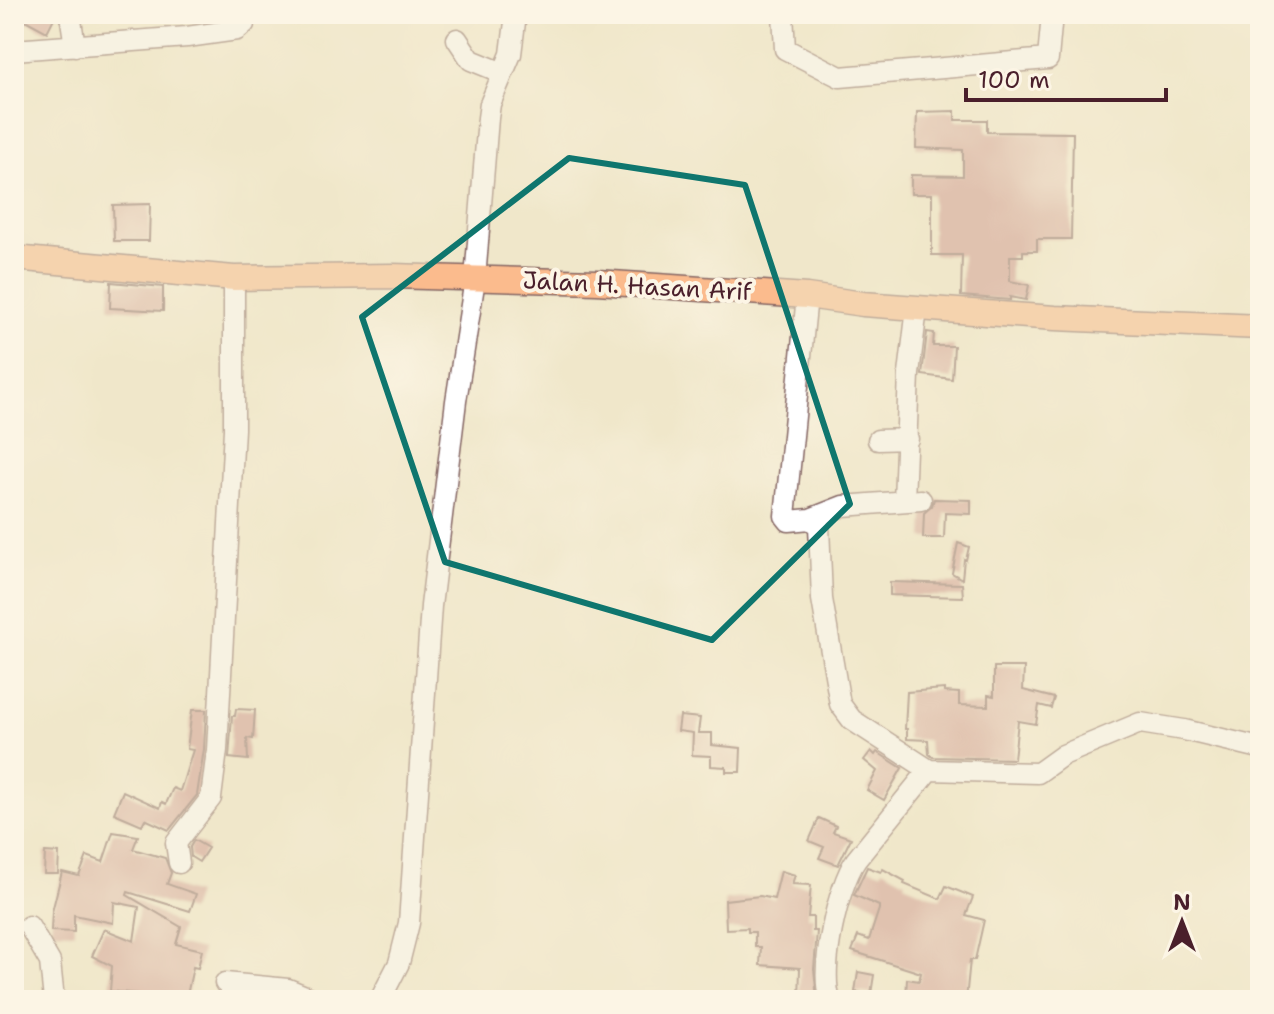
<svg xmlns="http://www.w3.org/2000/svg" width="1274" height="1014" font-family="'Shantell Sans',sans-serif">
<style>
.building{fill:#cd958f}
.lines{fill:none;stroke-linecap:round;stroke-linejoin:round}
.minor-casing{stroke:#846563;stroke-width:23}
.major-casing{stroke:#846563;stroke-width:27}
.minor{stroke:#fff;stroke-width:20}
.major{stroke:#fbbb8d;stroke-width:24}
.marked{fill:none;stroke:#0f766e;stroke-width:6;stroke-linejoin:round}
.labels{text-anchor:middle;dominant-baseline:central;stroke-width:8;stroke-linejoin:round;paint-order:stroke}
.street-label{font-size:24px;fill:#4a1f2b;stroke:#fcf5e5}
</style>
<rect width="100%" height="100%" fill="#fcf5e5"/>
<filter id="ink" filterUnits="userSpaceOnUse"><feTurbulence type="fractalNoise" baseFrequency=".0125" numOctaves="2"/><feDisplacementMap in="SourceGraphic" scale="16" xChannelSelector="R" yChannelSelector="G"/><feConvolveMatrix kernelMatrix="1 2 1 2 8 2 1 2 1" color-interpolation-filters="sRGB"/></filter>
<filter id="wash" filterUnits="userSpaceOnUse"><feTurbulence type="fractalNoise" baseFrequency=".006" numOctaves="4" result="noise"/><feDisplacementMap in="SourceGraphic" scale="32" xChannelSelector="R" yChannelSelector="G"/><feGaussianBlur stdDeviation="1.8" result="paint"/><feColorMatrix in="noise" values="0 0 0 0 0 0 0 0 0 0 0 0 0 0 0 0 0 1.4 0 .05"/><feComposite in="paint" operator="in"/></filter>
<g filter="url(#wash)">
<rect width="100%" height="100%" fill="#f0e7ca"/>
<g id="blocks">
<path class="building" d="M 14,14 L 56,14 L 47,32 Z
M 955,111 L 955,120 L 987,120 L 987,132 L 1073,133 L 1071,239 L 1037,239 L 1037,251 L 1023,251 L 1023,256 L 1010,256 L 1010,281 L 1029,285 L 1026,300 L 1010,297 L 1010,300 L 961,296 L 962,255 L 932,255 L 932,194 L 911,194 L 911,175 L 963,176 L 963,150 L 916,148 L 917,112 Z
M 150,204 L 149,241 L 114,241 L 113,205 Z
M 111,282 L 163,287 L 163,311 L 110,308 Z
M 927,332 L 934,333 L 933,346 L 954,346 L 952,379 L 922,375 Z
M 934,499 L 971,500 L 971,514 L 945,513 L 944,538 L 923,538 L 924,513 L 932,506 Z
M 958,543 L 969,547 L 966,560 L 964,559 L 962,579 L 952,573 Z
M 890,582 L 962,584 L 963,597 L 890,595 Z
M 994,667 L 1024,667 L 1023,690 L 1054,698 L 1051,708 L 1039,705 L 1036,724 L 1018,721 L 1014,759 L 933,757 L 929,754 L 928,740 L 907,739 L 907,729 L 905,729 L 907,692 L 944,689 L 944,692 L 959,693 L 959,705 L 988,706 L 988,695 L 994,696 Z
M 236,709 L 255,710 L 253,739 L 247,738 L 248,760 L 229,758 L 232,716 L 235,716 Z
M 192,710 L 206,710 L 204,749 L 197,795 L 169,830 L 145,819 L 142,825 L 114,813 L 123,791 L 160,808 L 162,802 L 166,804 L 173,788 L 180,791 L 193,750 L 187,749 Z
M 680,716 L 700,718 L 698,733 L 712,733 L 712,745 L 741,748 L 740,772 L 726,772 L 726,767 L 711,766 L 711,756 L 692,755 L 693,733 L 678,731 Z
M 871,751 L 875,755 L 877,752 L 902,768 L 884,800 L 867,790 L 877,771 L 864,760 Z
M 819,818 L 836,826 L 833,832 L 851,838 L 838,865 L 819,858 L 824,847 L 809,841 Z
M 113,832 L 138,836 L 133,849 L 165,858 L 171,873 L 167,884 L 196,894 L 190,911 L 128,892 L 127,895 L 181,927 L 176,944 L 202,950 L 198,968 L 193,967 L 186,1000 L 138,1000 L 140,994 L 110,991 L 112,966 L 92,956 L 104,929 L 134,941 L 139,907 L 114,902 L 113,923 L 74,915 L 74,932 L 51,931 L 52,912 L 62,872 L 79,876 L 87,856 L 103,862 Z
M 194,840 L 208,848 L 199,862 L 191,857 L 190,847 Z
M 45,852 L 59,853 L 58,874 L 44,874 Z
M 867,867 L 881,872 L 883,869 L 905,881 L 904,884 L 940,899 L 946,886 L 973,897 L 966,915 L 984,920 L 975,960 L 970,960 L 966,1000 L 906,999 L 907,979 L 919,981 L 921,973 L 852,951 L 858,936 L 869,940 L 879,909 L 879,906 L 854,895 Z
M 781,871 L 795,875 L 792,884 L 811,885 L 808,917 L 813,917 L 813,931 L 817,931 L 814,969 L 817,1000 L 799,1000 L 800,968 L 760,965 L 761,947 L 755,947 L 755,932 L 748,932 L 748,928 L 726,929 L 725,900 L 760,896 L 774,899 Z
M 858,972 L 874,975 L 871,994 L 855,992 Z"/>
</g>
</g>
<g filter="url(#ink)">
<use href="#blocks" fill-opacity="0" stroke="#846563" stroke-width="2"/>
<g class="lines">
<defs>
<path id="minor" d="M 70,14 L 75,46
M 783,14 L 785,49 L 840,77 L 1048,59 L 1052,14
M 457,39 L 471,60 L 503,73
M 14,50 L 187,37 L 237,30 L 244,24 L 243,14
M 807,296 L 785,516 L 789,521 L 810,519 L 819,526 L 822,599 L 840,704 L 852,720 L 929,770 L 1038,773 L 1063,755 L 1140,723 L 1184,730 L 1260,748
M 878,440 L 908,439
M 904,501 L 909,374 L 917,308
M 810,519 L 843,506 L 921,500
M 179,863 L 176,843 L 211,798 L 217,750 L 234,429 L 234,278
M 29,926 L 50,962 L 54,1000
M 225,983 L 288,989 L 315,1000
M 380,1000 L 399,963 L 409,923 L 431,606 L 456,401 L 475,279 L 488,118 L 490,104 L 511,54 L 516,14
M 830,1000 C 819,969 838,886 856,860 L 929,770"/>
<path id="major" d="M 14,258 L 234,278 L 392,276 L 597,282 L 807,296 L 863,304 L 1055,318 L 1260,327"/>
</defs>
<use href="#minor" class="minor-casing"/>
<use href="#major" class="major-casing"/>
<use href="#minor" class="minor"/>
<use href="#major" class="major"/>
</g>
</g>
<path d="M0 0H1274V1014H0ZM 569,158 L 745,185 L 850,504 L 712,640 L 445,562 L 362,317 Z" fill="#f0e7ca" fill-opacity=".55" fill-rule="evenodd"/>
<path class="marked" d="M 569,158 L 745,185 L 850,504 L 712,640 L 445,562 L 362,317 Z"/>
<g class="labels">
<g class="street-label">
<text transform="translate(637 286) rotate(3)">Jalan H. Hasan Arif</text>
</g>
</g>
<rect width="1274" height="1014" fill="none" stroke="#fcf5e5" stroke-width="48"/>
<g transform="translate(1182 922)" stroke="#fcf5e5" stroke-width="6" paint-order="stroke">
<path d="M0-6L14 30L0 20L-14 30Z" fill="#4a1f2b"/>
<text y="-12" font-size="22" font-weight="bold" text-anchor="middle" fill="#4a1f2b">N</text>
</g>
<path d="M966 88v12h200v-12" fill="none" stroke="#4a1f2b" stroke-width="4"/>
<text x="978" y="88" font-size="24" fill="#4a1f2b" stroke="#fcf5e5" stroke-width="6" paint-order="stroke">100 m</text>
</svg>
